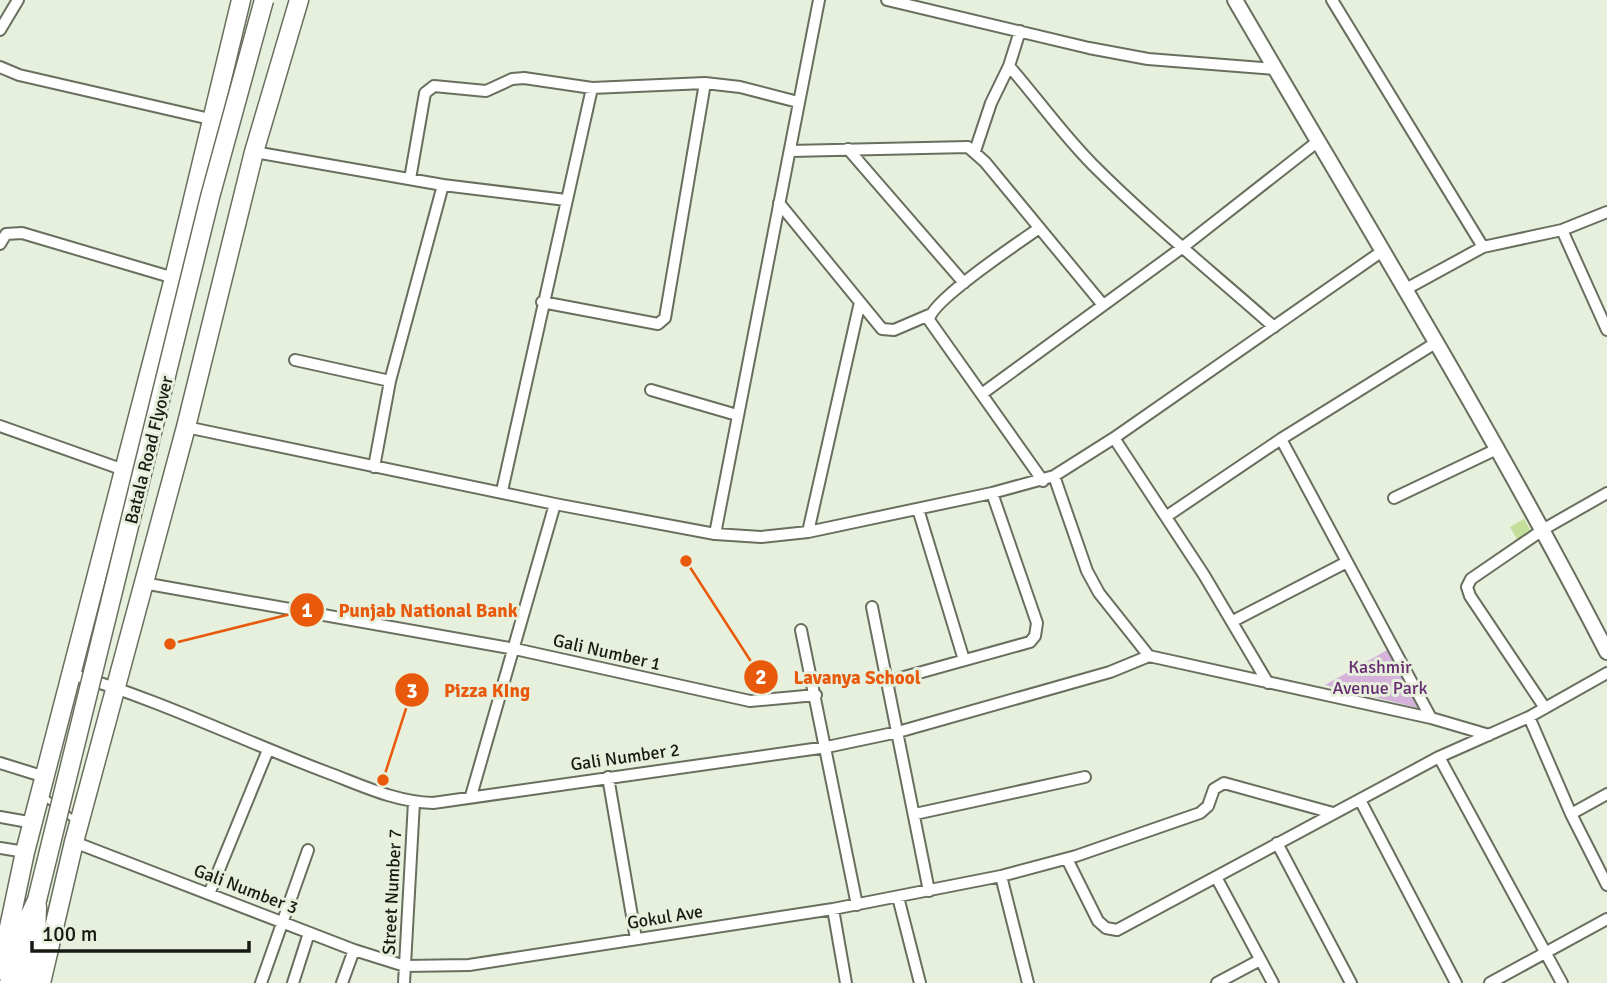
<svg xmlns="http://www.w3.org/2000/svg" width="1607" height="983" font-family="Signika,sans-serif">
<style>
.green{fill:#d4b2da}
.building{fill:#c3df9a}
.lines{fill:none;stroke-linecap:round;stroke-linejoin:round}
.service-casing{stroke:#686f5e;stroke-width:9}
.minor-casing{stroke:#686f5e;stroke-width:14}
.tertiary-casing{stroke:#686f5e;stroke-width:18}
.primary-casing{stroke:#686f5e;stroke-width:21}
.service{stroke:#fff;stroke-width:5}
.minor{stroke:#fff;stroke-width:10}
.tertiary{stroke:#fff;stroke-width:14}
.primary{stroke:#fff;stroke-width:18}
.primary-bridge-casing{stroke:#686f5e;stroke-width:21;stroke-linecap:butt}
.primary-bridge{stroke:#fff;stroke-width:18}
.labels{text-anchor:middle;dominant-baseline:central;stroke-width:6;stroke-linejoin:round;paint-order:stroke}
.street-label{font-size:18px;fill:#181b14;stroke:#e7f0dc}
.park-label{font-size:18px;fill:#662b70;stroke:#e7f0dc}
.leader{fill:none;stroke:#e8590c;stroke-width:2.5}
.callout-dot{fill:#e8590c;stroke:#e7f0dc;stroke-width:2.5}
.mark-label{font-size:21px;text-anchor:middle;font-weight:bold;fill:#fff}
.callout-label{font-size:19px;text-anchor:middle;font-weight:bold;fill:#e8590c;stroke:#e7f0dc;stroke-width:6;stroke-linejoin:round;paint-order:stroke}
</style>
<rect width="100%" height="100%" fill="#e7f0dc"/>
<path class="green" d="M 1389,649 L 1418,708 L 1325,685 Z"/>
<path class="building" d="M 1524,519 L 1532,533 L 1518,541 L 1510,527 Z"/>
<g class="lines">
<defs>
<path id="service" d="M 43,796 L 77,822"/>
<path id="minor" d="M 887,0 L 1089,48 L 1148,59 L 1275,69
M 1332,0 L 1483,247
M 0,30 L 18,0
M 1020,31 L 1009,66 C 1037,98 1062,134 1093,165 C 1150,222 1213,273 1274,327
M 0,67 L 19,75 L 210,119
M 848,149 L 964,283
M 790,151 L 968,147 L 985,162 L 1103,305
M 975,151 L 991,103 L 1009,66
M 254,152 L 443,185
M 410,179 L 425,93 L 434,86 L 486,91 L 512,79 L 524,78 L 592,88 L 705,83 L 740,87 L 798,102
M 779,203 L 882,329 L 894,330 L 929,315
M 1038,229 C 1018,243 931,301 929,320 L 1043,481
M 1562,230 L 1607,330
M 0,244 L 6,234 L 22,233 L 174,278
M 1406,289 L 1483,247 L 1562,230 L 1607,212
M 542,302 L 658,324 L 665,318 L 705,83
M 295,360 L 390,381
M 651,390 L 737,415
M 983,393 L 1183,247 L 1317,142
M 0,426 L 124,470
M 186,427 L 555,504 L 715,534 L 761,537 L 808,532 L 992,493 L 1054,476 L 1114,438 L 1381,252
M 1114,438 L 1204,575 L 1268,683
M 1281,439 L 1431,718
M 374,467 L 390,381 L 443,185 L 566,200
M 1054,476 L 1087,571 L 1099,593 L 1149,656 L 1431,718 L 1489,735
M 502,491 L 592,88
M 1394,498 L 1497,449
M 918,509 L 964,660
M 1167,516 L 1281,439 L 1437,342
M 808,532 L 860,302
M 715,534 L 819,0
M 143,583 L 515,649 L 750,701 L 816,695
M 872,607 L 929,891
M 1233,621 L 1347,562
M 801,630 L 857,905
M 71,674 C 158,699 241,740 326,772 C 361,785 395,802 433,803 L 827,747 L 898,732 L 1110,672 L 1149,656
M 886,682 L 1030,642 L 1035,636 L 1037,623 L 992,493
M 1545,708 L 1470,596 L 1467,587 L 1471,579 L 1544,529 L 1607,493
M 1529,717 L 1571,814 L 1607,885
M 1439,757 L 1562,983
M 0,763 L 45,777
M 608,777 L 636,939
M 471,796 L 555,504
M 1360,800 L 1456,983
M 915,814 L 1085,777
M 1571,814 L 1607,794
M 0,817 L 34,823
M 74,842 L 354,950 L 405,966 L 469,965 L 833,909 L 1001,876 L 1076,856 L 1200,813 L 1208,806 L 1214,789 L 1224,783 L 1333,813
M 1277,843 L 1351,983
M 0,848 L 25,852
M 1067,859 L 1098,921 L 1106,928 L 1117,930 L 1439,757 L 1529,717 L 1607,673
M 1001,876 L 1028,983
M 1216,877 L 1273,983
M 209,894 L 268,750
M 898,897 L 920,983
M 833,909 L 846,983
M 261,983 L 308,850
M 293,983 L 309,933
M 342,983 L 354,950
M 404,983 L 414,802
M 1217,983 L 1260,960
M 1490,983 L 1607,919"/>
<path id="tertiary" d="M 1235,0 C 1361,216 1492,429 1607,652"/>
<path id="primary" d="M 0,970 L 25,852 L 174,278 L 241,0
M 9,983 L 21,934 L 37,900
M 24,983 L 36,935 L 37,907
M 41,983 L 74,842 L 186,427 L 254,152 L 299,0"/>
</defs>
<use href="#service" class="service-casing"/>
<use href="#minor" class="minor-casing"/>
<use href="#tertiary" class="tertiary-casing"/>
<use href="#primary" class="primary-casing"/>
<use href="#service" class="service"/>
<use href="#minor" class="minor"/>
<use href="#tertiary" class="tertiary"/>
<use href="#primary" class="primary"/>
<defs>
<path id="primary-bridge" d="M 37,900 L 210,197 L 264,0"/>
</defs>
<use href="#primary-bridge" class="primary-bridge-casing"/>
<use href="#primary-bridge" class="primary-bridge"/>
</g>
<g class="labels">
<g class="street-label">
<text transform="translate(149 450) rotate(-76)">Batala Road Flyover</text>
<text transform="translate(607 652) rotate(13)">Gali Number 1</text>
<text transform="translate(625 757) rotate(-8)">Gali Number 2</text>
<text transform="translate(246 889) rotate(21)">Gali Number 3</text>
<text transform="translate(392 892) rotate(-87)">Street Number 7</text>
<text transform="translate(665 917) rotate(-9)">Gokul Ave</text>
</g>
<g class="park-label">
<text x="1380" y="667">Kashmir<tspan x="1380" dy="21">Avenue Park</tspan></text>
</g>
</g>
<path class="leader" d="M170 644L307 610M686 561L761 677M383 780L412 690"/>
<g class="callout-dot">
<circle cx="170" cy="644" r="7"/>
<circle cx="686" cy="561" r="7"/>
<circle cx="383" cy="780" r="7"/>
<circle cx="307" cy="610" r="18"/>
<circle cx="761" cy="677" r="18"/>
<circle cx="412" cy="690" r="18"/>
</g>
<g class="mark-label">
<text x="307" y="617">1</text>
<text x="761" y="684">2</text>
<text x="412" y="698">3</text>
</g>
<g class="callout-label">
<text x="428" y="617">Punjab National Bank</text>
<text x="857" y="684">Lavanya School</text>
<text x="487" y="697">Pizza KIng</text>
</g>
<path d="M32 941v10h217v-10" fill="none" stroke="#181b14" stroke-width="3.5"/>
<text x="42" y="941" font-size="21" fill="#181b14" stroke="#e7f0dc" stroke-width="5" paint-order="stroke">100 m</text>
</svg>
